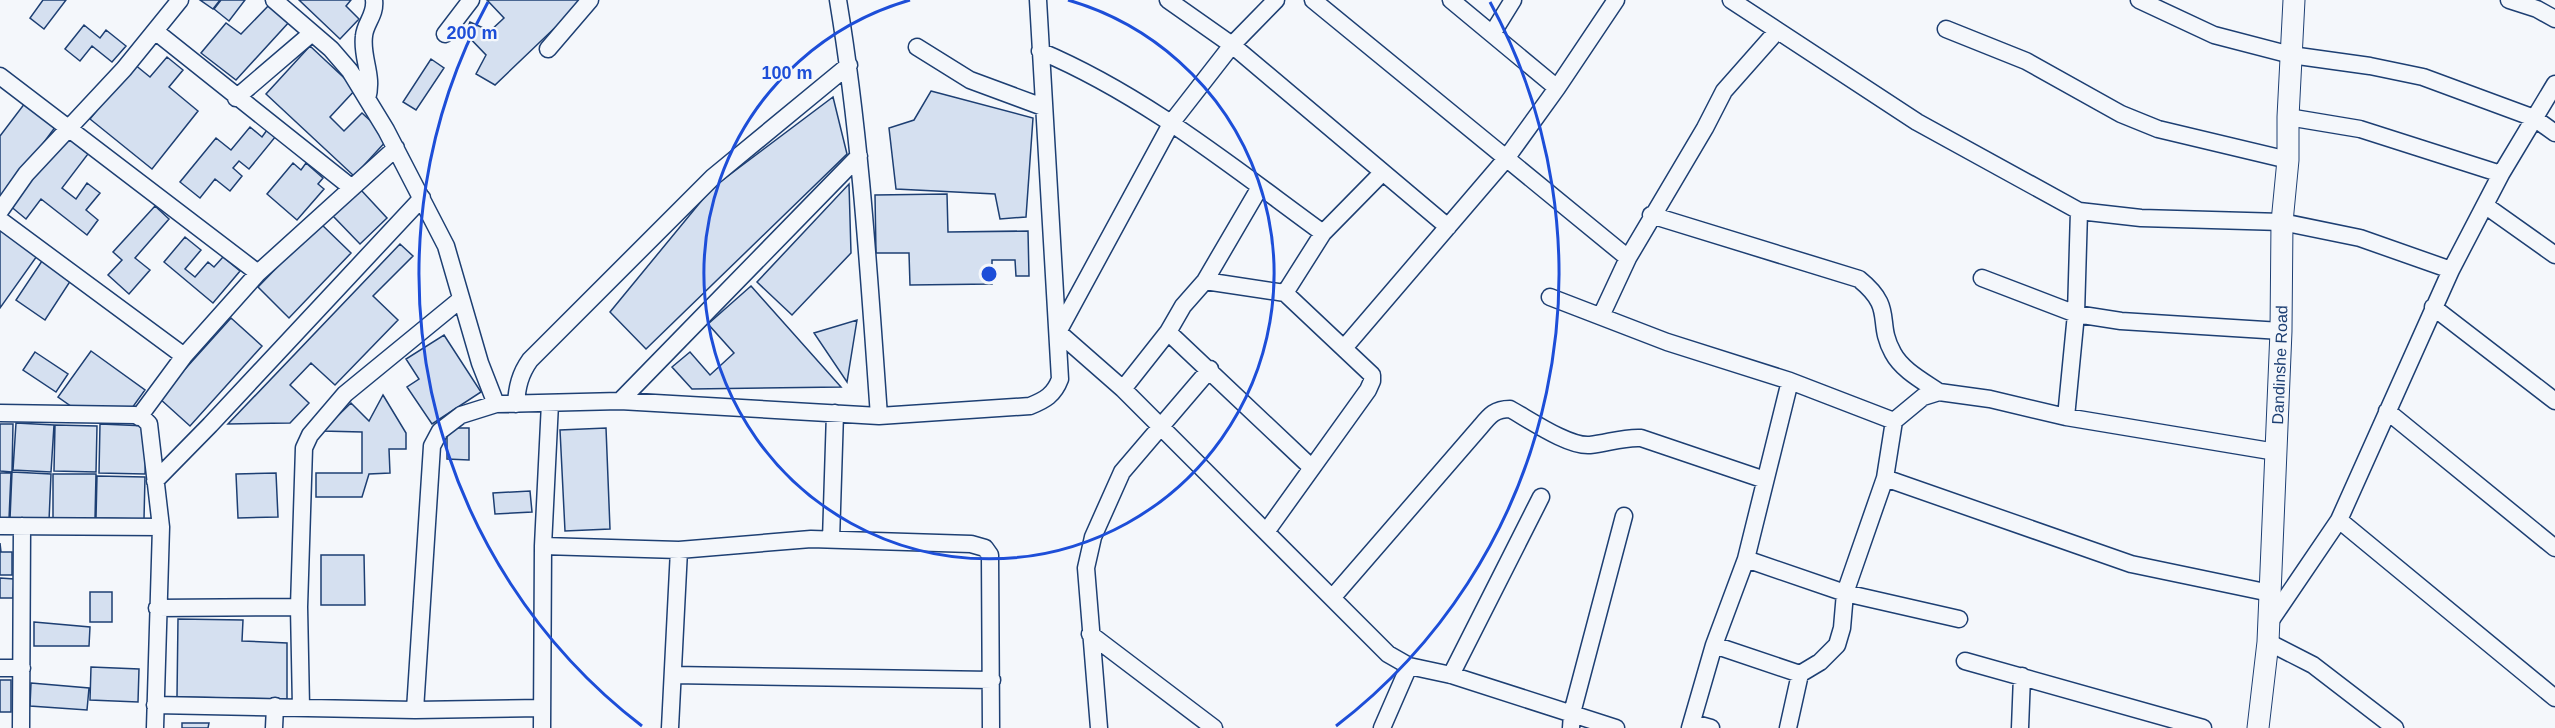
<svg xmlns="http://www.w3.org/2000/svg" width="2555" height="728" font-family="Arial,sans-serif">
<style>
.building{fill:#d5e0f0;stroke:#1d3f73;stroke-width:1.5}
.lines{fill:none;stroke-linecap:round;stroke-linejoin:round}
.minor-casing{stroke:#1d3f73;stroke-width:19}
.tertiary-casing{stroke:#1d3f73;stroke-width:23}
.minor{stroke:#f4f7fb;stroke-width:16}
.tertiary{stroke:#f4f7fb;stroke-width:21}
.ring{fill:none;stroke:#1d4ed8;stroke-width:3}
.labels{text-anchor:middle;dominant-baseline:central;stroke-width:4.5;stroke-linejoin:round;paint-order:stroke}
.street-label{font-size:16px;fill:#1d3f73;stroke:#f4f7fb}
.centre{fill:#1d4ed8;stroke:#f4f7fb;stroke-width:3}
.ring-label{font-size:18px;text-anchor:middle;font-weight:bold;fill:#1d4ed8;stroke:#f4f7fb;stroke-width:4.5;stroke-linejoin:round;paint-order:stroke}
</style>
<rect width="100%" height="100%" fill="#f4f7fb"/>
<path class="building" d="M 43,0 L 66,0 L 44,29 L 30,18 Z
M 200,0 L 220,0 L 213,9 Z
M 221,0 L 245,0 L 229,21 L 214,9 Z
M 299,0 L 351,0 L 346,6 L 359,19 L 340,39 Z
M 584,0 L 495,85 L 476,74 L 486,55 L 465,33 L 470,22 L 490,31 L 504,18 L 487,0 Z
M 270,4 L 290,21 L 236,80 L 201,53 L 226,23 L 241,34 Z
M 84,25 L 100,38 L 106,30 L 126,46 L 112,62 L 92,46 L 80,61 L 65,49 Z
M 310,46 L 356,89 L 330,117 L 344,131 L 362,113 L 389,138 L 354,176 L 266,94 Z
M 167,57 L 183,70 L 169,87 L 198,111 L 152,169 L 90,119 L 134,64 L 150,77 Z
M 431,59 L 444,68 L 416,110 L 403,102 Z
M 931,91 L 1033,118 L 1026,217 L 1000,219 L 995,194 L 896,189 L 889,128 L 914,120 Z
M 833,97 L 847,154 L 646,349 L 610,312 L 712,188 Z
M 25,103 L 56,126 L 2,199 L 0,198 L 0,136 Z
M 250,127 L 262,137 L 267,130 L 276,136 L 249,169 L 239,161 L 233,168 L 242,176 L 230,191 L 215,179 L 200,198 L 180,182 L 216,138 L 231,150 Z
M 63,134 L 88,154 L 62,188 L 76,199 L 87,183 L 100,193 L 86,210 L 98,220 L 87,235 L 41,199 L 26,219 L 9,205 Z
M 293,163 L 301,170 L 306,163 L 323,178 L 318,184 L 324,189 L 297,220 L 267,194 Z
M 849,184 L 851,253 L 792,315 L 757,282 Z
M 361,190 L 387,218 L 360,244 L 333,216 Z
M 947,194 L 948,232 L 1028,231 L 1029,276 L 1016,276 L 1015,260 L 992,260 L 992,284 L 910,285 L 909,253 L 876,253 L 875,195 Z
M 155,206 L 169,219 L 135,258 L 150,270 L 129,294 L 108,275 L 122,260 L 113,252 Z
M 320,223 L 351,253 L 289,318 L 258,287 Z
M 0,229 L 37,256 L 0,308 Z
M 185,237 L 201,250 L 185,269 L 195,277 L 208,262 L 214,267 L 223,257 L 240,271 L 213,303 L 164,262 Z
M 400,244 L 413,256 L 373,296 L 398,320 L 335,385 L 311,363 L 290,385 L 309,403 L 290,423 L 228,424 Z
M 42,261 L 71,280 L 45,320 L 16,300 Z
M 751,286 L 841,387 L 692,389 L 672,367 L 690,352 L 710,375 L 734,353 L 708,324 Z
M 231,318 L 262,346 L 190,426 L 159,398 Z
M 857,320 L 847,382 L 814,333 Z
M 444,335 L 481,392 L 432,424 L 407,387 L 419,379 L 406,359 Z
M 91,351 L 145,390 L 132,408 L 75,409 L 58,397 Z
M 35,352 L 68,374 L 56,392 L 23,370 Z
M 383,395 L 406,433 L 406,449 L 389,449 L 390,473 L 369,474 L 362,497 L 316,497 L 316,473 L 362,473 L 362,432 L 322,431 L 351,403 L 369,421 Z
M 16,423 L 54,425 L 51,472 L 13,470 Z
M 0,424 L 13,424 L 12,472 L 0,471 Z
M 100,424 L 147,426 L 145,474 L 99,473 Z
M 55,425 L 97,426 L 96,472 L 54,471 Z
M 447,428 L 469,428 L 469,460 L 447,459 Z
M 606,428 L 610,529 L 565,531 L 560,430 Z
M 12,472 L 51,474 L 49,521 L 10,519 Z
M 0,473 L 11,473 L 9,519 L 0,519 Z
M 276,473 L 278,517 L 238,518 L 236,474 Z
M 53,474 L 96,474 L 95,519 L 53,518 Z
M 97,476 L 145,477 L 144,519 L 96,518 Z
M 530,491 L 532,512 L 495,514 L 493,493 Z
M 0,543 L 1,552 L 12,552 L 12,575 L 0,575 Z
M 321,555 L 364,555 L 365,605 L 321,605 Z
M 0,578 L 14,579 L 13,598 L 0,598 Z
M 90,592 L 112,592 L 112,622 L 90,622 Z
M 178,619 L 243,620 L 242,641 L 287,643 L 287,699 L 177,697 Z
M 34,622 L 90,627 L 89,646 L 34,646 Z
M 91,667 L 139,669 L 138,702 L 90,700 Z
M 0,680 L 11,680 L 11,712 L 0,712 Z
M 31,683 L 89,688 L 87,710 L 30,706 Z
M 182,723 L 209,723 L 208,728 L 182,728 Z"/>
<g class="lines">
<defs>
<path id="minor" d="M 274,0 L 331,49 L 350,71 L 386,130 L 446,246 L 480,363 L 496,404
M 1168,0 L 1232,45 L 1448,227
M 1276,0 L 1232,45 L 1172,122 L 1058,332 L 1123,389 L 1388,654 L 1409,666 L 1451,675 L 1616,728
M 1313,0 L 1628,258 L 1601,316
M 1451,0 L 1557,88
M 1731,0 L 1917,122 L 2079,211 L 2141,218 L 2282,222 L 2360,238 L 2451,270
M 2139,0 L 2214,35 L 2291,55 L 2370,66 L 2423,77 L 2534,118 L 2555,133
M 2509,0 L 2537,9 L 2555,19
M 1946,29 L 2026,61 L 2121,114 L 2158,129 L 2288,160
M 155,31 L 352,188
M 445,34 L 471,0
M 1492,34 L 1513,0
M 917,47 L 970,80 L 1043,107
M 548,49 L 590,0
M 1040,51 C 1144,95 1231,166 1323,233 L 1285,293
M 0,76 L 258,273
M 236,98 L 312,33
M 367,99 C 374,75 361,58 364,36 C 365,23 376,15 374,0
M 2288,117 L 2360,129 L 2501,174
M 2486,206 L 2555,255
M 0,211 L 26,174 L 124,69 L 180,0
M 1651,215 L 1859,279 C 1896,309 1875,321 1893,353 C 1902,370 1923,381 1939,392
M 0,220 L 184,356
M 1323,233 L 1382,173
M 1628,258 L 1705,128 L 1724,91 L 1777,31
M 1982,278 L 2076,314 L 2121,321 L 2281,331
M 1205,281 L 1285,293 L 1372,375 L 1372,381 L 1368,390 L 1266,532
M 1550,297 L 1667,342 L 1790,381 L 1894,421 L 1885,478 L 2131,564 L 2270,593
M 2433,307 L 2555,401
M 1168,332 L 1312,468
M 1344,348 L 1505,160 L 1557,88 L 1616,0
M 1123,389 L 1168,332 L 1183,306 L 1205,281 L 1260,187
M 620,401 L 859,156
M 516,404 C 517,387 520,374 530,360 L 713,177 L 849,65
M 2387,411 L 2555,548
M 0,413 L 135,415 L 143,418 L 149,424 L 161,527 L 155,728
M 879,416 L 1030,406 C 1045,400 1054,395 1060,379 L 1038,0
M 139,417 L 184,356 L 258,273 L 396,148
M 2066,417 L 2076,314 L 2079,211
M 1894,421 L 1923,397 L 1939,392 L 1990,399 L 2066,417 L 2276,452
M 155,481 L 210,425 L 422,198
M 2339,520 L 2555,698
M 0,526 L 161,527
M 831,540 L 835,413
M 543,546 L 679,550 L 811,539 L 971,544 L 985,548 L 990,555 L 991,728
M 1746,559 L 1845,593 L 1959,619
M 1332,598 L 1481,426 C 1490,415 1495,409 1510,409 C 1530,420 1569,447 1590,445 C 1608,443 1623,437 1641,438 L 1765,480
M 157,608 L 299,607
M 2269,623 L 2339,520 L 2451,270 L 2501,174 L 2555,84
M 1090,634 L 1214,728
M 2268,642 L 2313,665 L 2395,728
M 1714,645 L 1800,674
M 1965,661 L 2203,728
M 0,668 L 22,668
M 673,675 L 992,680
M 1451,675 L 1541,497
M 155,705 L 415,710 L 542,708
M 301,707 L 299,607 L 304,448 L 310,435 L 345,394 L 461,299
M 415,710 L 432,446 L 440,431 L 461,415 L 496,404 L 620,401 L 879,416 C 869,277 861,138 838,0
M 1693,723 L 1711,728
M 21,728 L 22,526
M 274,728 L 275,706
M 542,728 L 543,546 L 550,403
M 670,728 L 679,550
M 1099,728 L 1086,568 L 1093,537 L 1122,472 L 1210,369
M 1382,728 L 1409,666
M 1571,728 L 1572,713 L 1624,516
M 1690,728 L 1714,645 L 1746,559 L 1790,381
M 1788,728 L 1800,674 L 1820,662 L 1837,645 L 1842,628 L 1845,593 L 1885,478
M 2020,728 L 2022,676"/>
<g id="tertiary">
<path id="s1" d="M 2258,728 L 2268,642 L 2281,331 L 2282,222 L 2288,160 L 2288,117 L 2294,0"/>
</g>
</defs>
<use href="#minor" class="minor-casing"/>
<use href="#tertiary" class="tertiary-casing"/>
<use href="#minor" class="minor"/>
<use href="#tertiary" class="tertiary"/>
</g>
<g class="ring">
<path d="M1068 0A285 285 0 1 1 910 0"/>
<path d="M642 726A570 570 0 0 1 488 2M1490 2A570 570 0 0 1 1336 726"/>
</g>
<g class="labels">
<g class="street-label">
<text stroke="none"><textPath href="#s1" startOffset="364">Dandinshe Road</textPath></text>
</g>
</g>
<circle cx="989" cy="274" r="9" class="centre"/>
<g class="ring-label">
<text x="472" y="39">200 m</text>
<text x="787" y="79">100 m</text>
</g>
</svg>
